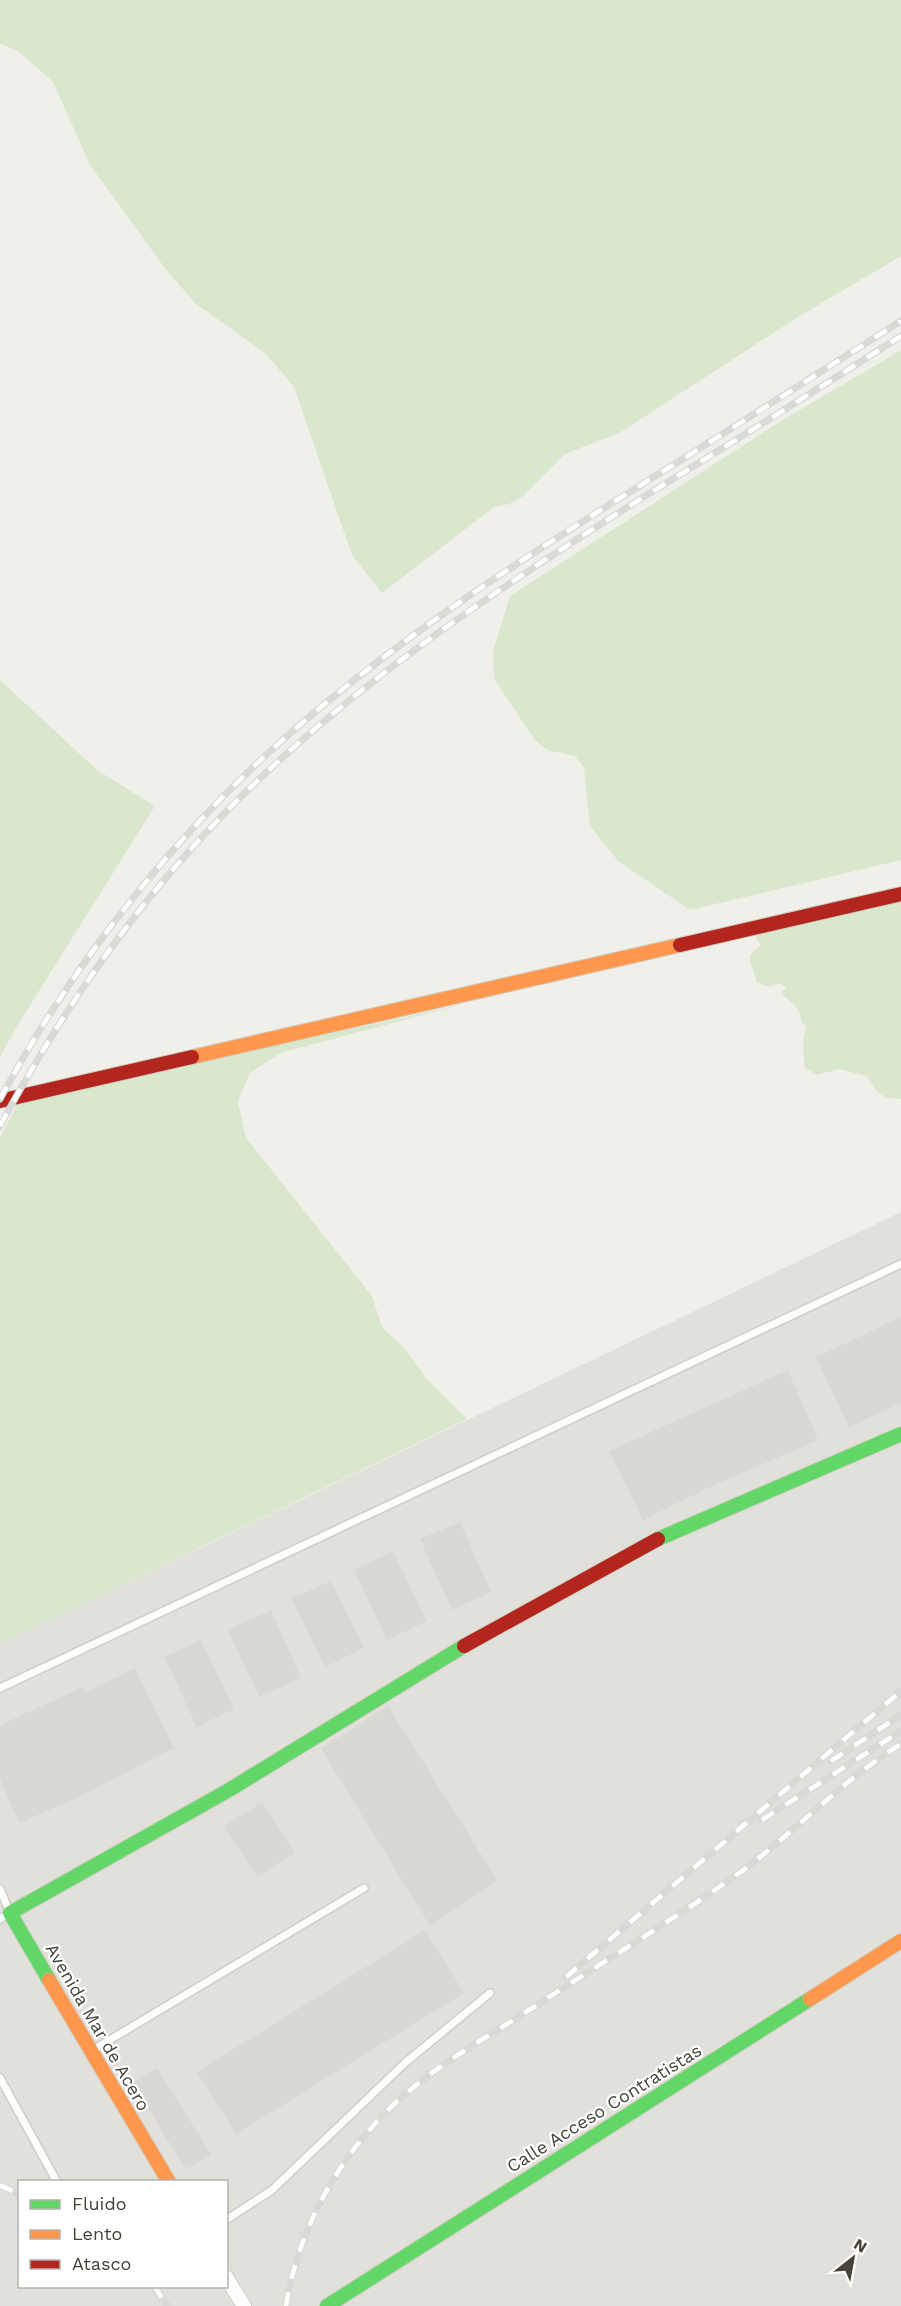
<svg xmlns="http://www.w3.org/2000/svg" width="901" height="2306" font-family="'Work Sans',sans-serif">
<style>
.industrial{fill:#e1e0da;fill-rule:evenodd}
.green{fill:#d9e8cc}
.building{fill:#d9d8d3}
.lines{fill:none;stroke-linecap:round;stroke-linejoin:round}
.lane-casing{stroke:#cecdc8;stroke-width:10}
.street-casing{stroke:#cecdc8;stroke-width:16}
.fast-casing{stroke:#cecdc2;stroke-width:16}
.slow-casing{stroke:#cecdc2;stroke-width:16}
.jam-casing{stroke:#cecdc2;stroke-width:16}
.lane{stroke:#fdfdfc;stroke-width:7}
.street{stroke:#fdfdfc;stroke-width:14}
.fast{stroke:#63d668;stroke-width:14}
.slow{stroke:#ff974d;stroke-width:14}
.jam{stroke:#b3261e;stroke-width:14}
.rail-casing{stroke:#d9d9d8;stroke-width:7}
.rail{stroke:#fff;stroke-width:4.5;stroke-dasharray:14;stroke-linecap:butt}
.labels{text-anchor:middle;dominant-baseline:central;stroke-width:4.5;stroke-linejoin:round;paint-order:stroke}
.street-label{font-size:18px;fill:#454237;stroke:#fff}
</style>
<rect width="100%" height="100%" fill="#f0efea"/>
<path class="industrial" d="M 901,1212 L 901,2306 L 0,2306 L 0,1644 ZM 20,2182 L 226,2182 L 226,2286 L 20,2286 Z"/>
<path class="green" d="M 0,0 L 901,0 L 901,256 L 798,317 L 621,432 L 565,454 L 522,497 L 509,504 L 494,507 L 382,593 L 352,555 L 294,387 L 266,354 L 195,303 L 167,271 L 90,165 L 53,82 L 19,52 L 0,43 Z
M 901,350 L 901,860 L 690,910 L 618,861 L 590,826 L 584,768 L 575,756 L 547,750 L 535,740 L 494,679 L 493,651 L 510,596 L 781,421 Z
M 0,680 L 97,770 L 155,806 L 17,1026 L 0,1057 Z
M 901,901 L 901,1099 C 879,1098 878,1094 867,1076 L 839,1069 L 817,1075 L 804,1067 C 805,1050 800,1041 807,1026 L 801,1022 C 802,1008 790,1002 781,993 L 786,988 L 781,983 L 768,987 L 756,982 C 756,972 749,965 750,955 L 761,945 L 754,934 Z
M 464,1004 L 280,1053 L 250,1073 L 238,1101 L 246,1138 L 372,1296 L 382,1327 L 405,1349 L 426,1378 L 467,1419 L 0,1644 L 0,1138 L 18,1103 Z"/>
<path class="building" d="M 901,1317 L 901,1403 L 849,1427 L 816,1357 Z
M 788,1370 L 818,1440 L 708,1488 L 643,1520 L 609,1451 Z
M 460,1522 L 491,1592 L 452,1610 L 420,1539 Z
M 393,1551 L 427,1621 L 387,1640 L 354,1570 Z
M 331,1581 L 364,1648 L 325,1667 L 291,1597 L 295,1597 Z
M 271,1610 L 301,1678 L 259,1697 L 228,1630 Z
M 201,1640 L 234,1709 L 197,1727 L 164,1657 Z
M 135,1668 L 174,1748 L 70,1801 L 19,1823 L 0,1779 L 0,1725 L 83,1687 L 86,1692 Z
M 388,1706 L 498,1881 L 430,1926 L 321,1748 Z
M 262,1802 L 295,1853 L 257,1877 L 224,1826 Z
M 425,1930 L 464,1993 L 236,2134 L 197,2072 Z
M 157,2068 L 211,2154 L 186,2169 L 132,2083 Z"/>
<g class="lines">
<defs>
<path id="lane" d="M 0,1688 L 901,1264
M 0,1889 L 10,1913 L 0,1919
M 93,2050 L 364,1888
M 0,2078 L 57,2182
M 226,2220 L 272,2190 L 406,2062 L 490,1993"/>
<path id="street" d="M 226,2277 L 244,2306"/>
<path id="fast" d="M 658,1539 L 901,1434
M 49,1980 L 10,1913 L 229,1790 L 464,1646
M 327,2306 L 810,1999"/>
<path id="slow" d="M 192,1057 L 680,945
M 49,1980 L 169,2182
M 810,1999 L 901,1941"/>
<path id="jam" d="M 680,945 L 901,894
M 0,1101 L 192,1057
M 464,1646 L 658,1539"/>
</defs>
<use href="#lane" class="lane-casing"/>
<use href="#street" class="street-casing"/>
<use href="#fast" class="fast-casing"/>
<use href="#slow" class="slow-casing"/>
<use href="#jam" class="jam-casing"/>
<use href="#lane" class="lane"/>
<use href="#street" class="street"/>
<use href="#fast" class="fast"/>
<use href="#slow" class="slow"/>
<use href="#jam" class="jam"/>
<defs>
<path id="rail" d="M 0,1099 C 69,971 159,854 266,755 C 389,642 529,554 670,467 C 747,419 824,370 901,321
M 0,1126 C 60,1014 131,910 219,819 C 343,690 491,593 642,498 C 728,445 815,391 901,336
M 831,1761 L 901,1715
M 762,1820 L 901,1731
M 566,1977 L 901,1691
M 0,2185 L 20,2195
M 154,2286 L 168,2306
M 286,2306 C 300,2217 352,2133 424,2079 C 456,2054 492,2034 526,2012 C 593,1968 662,1927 728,1881 C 789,1839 838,1783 901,1744"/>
</defs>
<use href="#rail" class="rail-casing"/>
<use href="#rail" class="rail"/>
</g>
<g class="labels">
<g class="street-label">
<text transform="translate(98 2027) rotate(60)">Avenida Mar de Acero</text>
<text transform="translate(604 2108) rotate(-32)">Calle Acceso Contratistas</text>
</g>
</g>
<rect x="18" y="2180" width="210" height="108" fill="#ffffff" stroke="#b5b3af" stroke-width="1.5"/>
<rect x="30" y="2200" width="30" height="9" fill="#63d668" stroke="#b5b3af" stroke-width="1.5"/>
<text x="72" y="2210" font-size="18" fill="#454237">Fluido</text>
<rect x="30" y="2230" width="30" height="9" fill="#ff974d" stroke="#b5b3af" stroke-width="1.5"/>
<text x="72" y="2240" font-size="18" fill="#454237">Lento</text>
<rect x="30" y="2260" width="30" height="9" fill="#b3261e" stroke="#b5b3af" stroke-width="1.5"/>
<text x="72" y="2270" font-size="18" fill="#454237">Atasco</text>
<g transform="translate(853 2258) rotate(31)" stroke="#ffffff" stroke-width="4.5" paint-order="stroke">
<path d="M0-4.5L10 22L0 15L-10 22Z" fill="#454237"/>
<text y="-9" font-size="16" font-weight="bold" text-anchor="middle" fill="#454237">N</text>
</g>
</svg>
